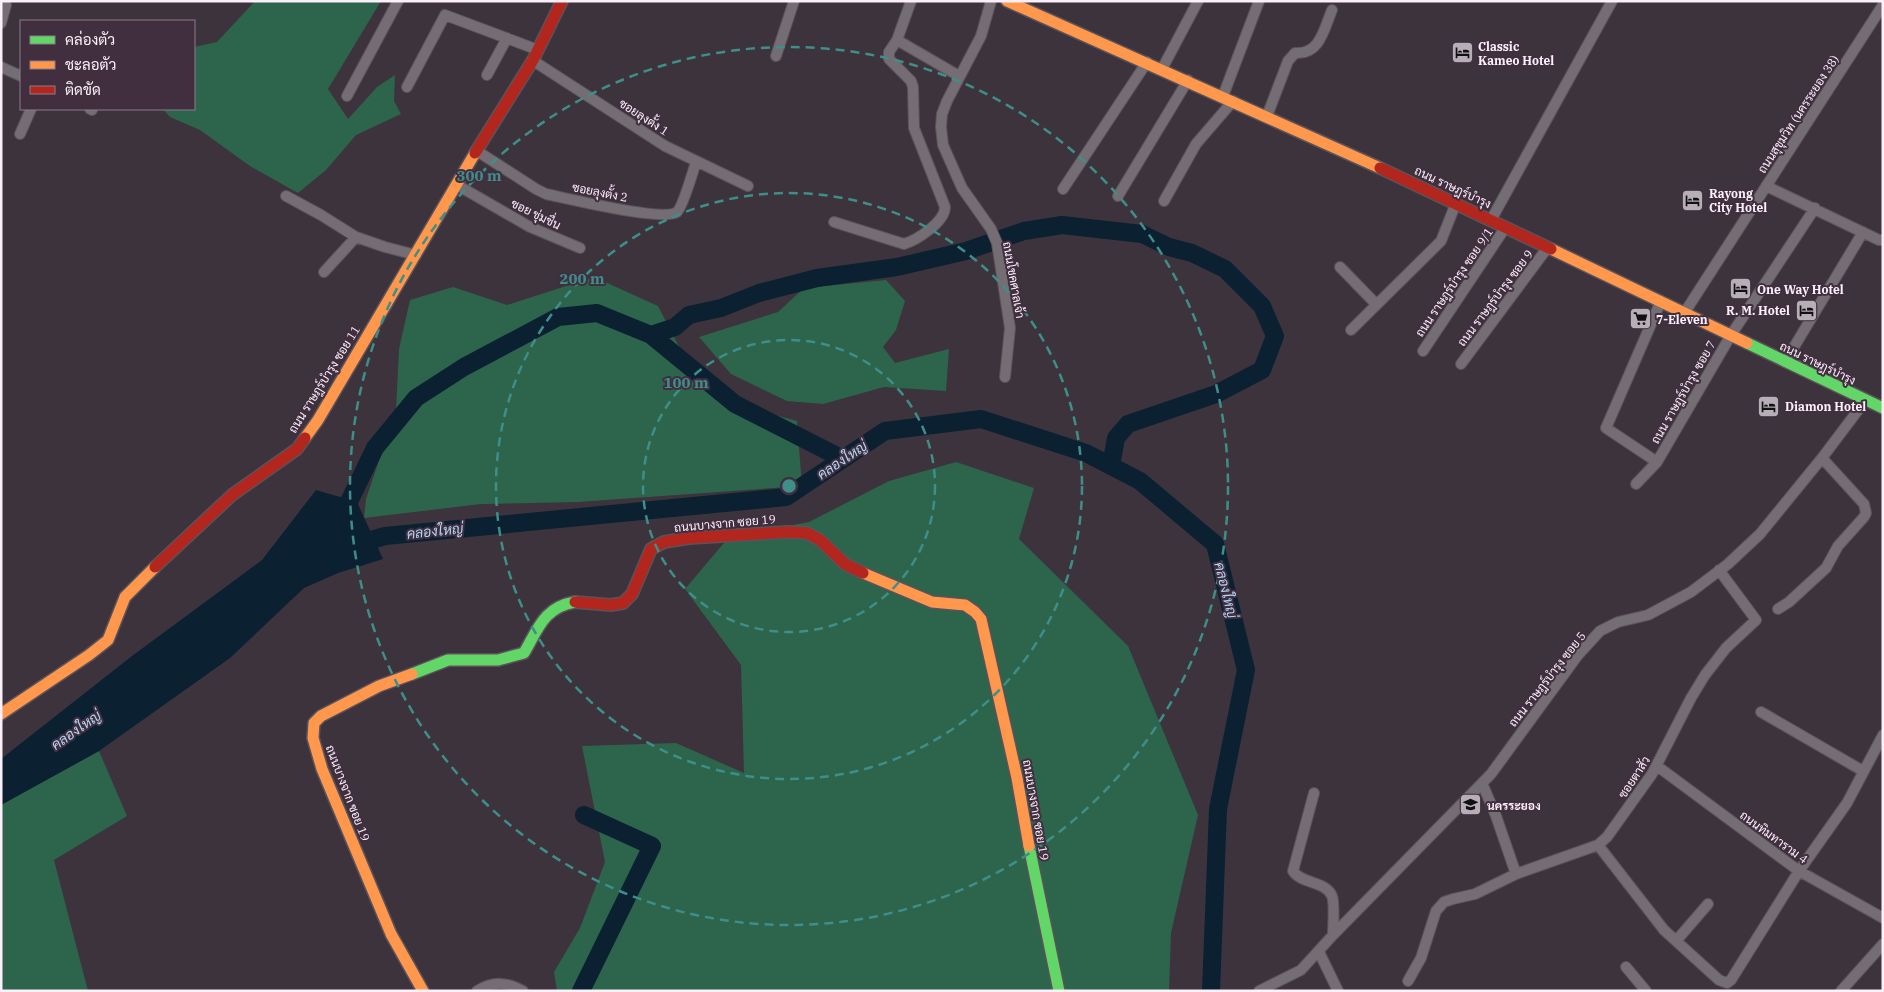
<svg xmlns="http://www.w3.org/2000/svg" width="1884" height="992" font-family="'IBM Plex Serif',Sarabun,serif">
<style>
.green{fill:#2d644c}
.water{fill:#0b2132}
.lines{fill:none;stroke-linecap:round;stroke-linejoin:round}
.river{stroke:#0b2132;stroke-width:18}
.street-casing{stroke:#5b525a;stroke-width:12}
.fast-casing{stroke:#5b525a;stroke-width:14}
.slow-casing{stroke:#5b525a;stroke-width:14}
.jam-casing{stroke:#5b525a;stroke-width:14}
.street{stroke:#746d73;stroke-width:10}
.fast{stroke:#63d668;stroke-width:11}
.slow{stroke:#ff974d;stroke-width:11}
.jam{stroke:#b3261e;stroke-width:11}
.ring{fill:none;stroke:#3e8e8a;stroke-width:2.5;stroke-dasharray:9 6}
.labels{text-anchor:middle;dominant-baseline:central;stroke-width:4;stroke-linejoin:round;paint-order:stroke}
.poi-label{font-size:12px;font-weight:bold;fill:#fbf0fa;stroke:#412f40;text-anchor:start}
.street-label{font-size:12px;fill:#fbf0fa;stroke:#412f40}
.water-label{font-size:14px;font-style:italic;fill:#b1d7f6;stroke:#412f40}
.centre{fill:#3e8e8a;stroke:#412f40;stroke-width:2.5}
.ring-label{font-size:15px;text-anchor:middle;font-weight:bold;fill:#3e8e8a;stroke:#412f40;stroke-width:4;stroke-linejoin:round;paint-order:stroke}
</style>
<rect width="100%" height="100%" fill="#3d333c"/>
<path class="green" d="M 255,1 L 381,1 L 328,89 L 348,119 L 377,87 L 395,75 L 394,101 L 401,114 L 356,135 L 326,170 L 298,193 L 250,166 L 200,130 L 170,117 L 163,109 L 194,109 L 194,47 L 217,42 Z
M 594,277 L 658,306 L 689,366 L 710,391 L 735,404 L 797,421 L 802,486 L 578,502 L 481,504 L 364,518 L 366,499 L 396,410 L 399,349 L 410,300 L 453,287 L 507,305 Z
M 886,280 L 905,301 L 896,330 L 883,347 L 895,363 L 949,349 L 946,391 L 884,387 L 823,404 L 787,401 L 731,374 L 699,337 L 778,312 L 804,288 Z
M 956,462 L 1034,488 L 1019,539 L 1128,646 L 1198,815 L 1171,933 L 1169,991 L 557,991 L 554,972 L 580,928 L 605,862 L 582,746 L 676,743 L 744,773 L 741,665 L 685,589 L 729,537 L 809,522 L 889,481 Z
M 99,751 L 127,816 L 54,860 L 88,991 L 1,991 L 1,805 Z"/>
<path class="water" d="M 316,490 L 357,502 L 383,559 L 338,573 L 304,588 L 230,658 L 99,751 L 1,805 L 1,759 L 132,656 L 262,560 Z"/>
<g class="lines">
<path class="river" d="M 651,335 L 675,327 L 689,315 L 721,308 L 759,293 L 817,278 L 897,267 L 966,251 L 1024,231 L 1062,225 L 1142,234 L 1169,247 L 1192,253 L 1225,269 L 1262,306 L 1275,336 L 1262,370 L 1216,394 L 1128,424 L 1116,438 L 1111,466
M 338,520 L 345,510 L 375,448 L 416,398 L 464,367 L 558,317 L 597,313 L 651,335 L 735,404 L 843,459
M 351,546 L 385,536 L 786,497 L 885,431 L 981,419 L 1086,453 L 1140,481 L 1215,544 L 1246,670 L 1218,809 L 1211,991
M 581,991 L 652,846 L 584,815"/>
<defs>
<path id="street" d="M 911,1 L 897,40 L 959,76
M 991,1 L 981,36 L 947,101 L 942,114 L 941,127 L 943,145 L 962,188 L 991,229 L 997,243 L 1010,328 L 1005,377
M 1,23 L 6,5
M 776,56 L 794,1
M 532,60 L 665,146 L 748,186
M 1,67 L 21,76
M 1162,69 L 1198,1
M 487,75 L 507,38
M 407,87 L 445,15 L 538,50
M 347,96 L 398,1
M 1223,96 L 1259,1
M 90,109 L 92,110
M 1267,116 L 1288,61 L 1295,53 C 1320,55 1324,29 1332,10
M 20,134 L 31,109
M 477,151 L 536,189 L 546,194 C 566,198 664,222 677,212 C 683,207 693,171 696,162
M 457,185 L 530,227 L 580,248
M 1766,186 L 1879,240 L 1883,240
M 1063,189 L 1147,62
M 286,196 L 321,215 L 356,237 L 385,247 L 416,255
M 1118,196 L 1188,80
M 1164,201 L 1196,144 L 1233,101
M 1491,220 L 1612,1
M 834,222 L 904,244 C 917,240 945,222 945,207 L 914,128 L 913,87 L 911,81 L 889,59 L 889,52 L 897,40
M 1340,267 L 1376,304
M 324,272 L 356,237
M 1685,312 L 1883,5
M 1351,330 L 1441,241 L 1456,203
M 1423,351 L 1505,228
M 1785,362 L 1863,232
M 1461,364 L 1548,247
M 1657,462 L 1606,428 L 1661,301
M 1636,484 L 1657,462 L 1731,335 L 1815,208
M 1778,609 L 1789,602 L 1826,568 L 1838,546 L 1864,517 L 1866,513 L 1864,504 L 1822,458
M 1761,712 L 1863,771
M 1657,766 L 1799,871 L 1883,918
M 1482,783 L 1496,816 L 1516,874
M 1314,793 L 1293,871 C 1301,884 1326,881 1332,896 C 1335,904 1333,925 1333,935
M 1598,845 L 1664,930 L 1719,980 L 1727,983 L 1731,980 L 1799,871 L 1847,803 L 1883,735
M 1676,941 L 1708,904
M 1319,952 L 1338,991
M 1626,967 L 1646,991
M 1408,981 L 1421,958 L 1436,911 L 1444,902 L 1453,899 L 1475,894 L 1516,874 L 1598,845 L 1607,837 L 1652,774 L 1691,698 L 1705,675 L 1726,648 L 1756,620 L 1719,570
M 477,991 C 493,981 507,982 523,991
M 1259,991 L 1301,970 L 1333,935 L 1491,774 L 1578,655 L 1600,631 L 1618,622 L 1648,615 L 1691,592 L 1728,564 L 1760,534 L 1822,458 L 1865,401
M 1841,991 L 1883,944"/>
<path id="fast" d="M 1747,343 L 1883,408
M 412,674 L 448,660 L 498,660 L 524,653 C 538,629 544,607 575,602
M 1029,846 L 1059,991"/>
<path id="slow" d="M 1007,1 L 1380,168
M 1551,249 L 1747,343
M 305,438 L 318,420 L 475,153
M 863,573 L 932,602 L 965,605 L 975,612 L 981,619 L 1017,778 L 1029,846
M 412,674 L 379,686 L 321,716 L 314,723 L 313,738 L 322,769 L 391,934 L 423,991
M 1,714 L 89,655 L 108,640 L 125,597 L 155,567"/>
<path id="jam" d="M 475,153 L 533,60 L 562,1
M 1380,168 L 1551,249
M 155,567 L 232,495 L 297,449 L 305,438
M 575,602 L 611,605 L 623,603 L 632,594 L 651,549 L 664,542 L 689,538 L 788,532 L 807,533 L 820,540 L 845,564 L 863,573"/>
</defs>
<use href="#street" class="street-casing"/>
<use href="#fast" class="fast-casing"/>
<use href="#slow" class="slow-casing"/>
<use href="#jam" class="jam-casing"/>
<use href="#street" class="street"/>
<use href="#fast" class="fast"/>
<use href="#slow" class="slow"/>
<use href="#jam" class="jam"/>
</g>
<g class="ring">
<circle cx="789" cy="486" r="146"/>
<circle cx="789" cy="486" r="293"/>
<circle cx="789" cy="486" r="439"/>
</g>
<defs>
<symbol id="hotel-square" viewBox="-11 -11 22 22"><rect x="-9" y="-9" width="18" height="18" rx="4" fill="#b8aeb8" stroke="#412f40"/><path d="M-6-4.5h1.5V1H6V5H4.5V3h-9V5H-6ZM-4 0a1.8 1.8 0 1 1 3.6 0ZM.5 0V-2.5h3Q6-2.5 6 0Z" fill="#111"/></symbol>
<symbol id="supermarket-square" viewBox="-11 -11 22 22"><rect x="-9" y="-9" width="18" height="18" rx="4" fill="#b8aeb8" stroke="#412f40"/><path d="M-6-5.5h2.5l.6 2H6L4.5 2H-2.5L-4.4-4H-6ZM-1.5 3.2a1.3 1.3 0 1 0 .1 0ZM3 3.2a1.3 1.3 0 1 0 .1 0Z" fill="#111"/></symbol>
<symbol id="school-square" viewBox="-11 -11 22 22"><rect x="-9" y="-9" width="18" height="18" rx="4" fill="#b8aeb8" stroke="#412f40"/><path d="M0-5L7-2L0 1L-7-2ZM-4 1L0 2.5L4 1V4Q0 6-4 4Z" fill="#111"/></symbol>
</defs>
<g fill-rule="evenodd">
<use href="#hotel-square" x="1450" y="40" width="25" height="25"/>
<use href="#hotel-square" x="1680" y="188" width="25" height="25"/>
<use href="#hotel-square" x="1728" y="276" width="25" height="25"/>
<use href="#hotel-square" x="1794" y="298" width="25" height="25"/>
<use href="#supermarket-square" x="1628" y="306" width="25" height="25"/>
<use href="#hotel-square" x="1756" y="394" width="25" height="25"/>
<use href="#school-square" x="1458" y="792" width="25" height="25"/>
</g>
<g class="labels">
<g class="poi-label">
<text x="1478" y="46">Classic<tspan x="1478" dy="14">Kameo Hotel</tspan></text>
<text x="1709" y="193">Rayong<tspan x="1709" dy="14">City Hotel</tspan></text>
<text x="1757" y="289">One Way Hotel</text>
<text x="1790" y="310" text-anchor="end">R. M. Hotel</text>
<text x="1656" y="319">7-Eleven</text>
<text x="1785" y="406">Diamon Hotel</text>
<text x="1487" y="805">นครระยอง</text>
</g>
<g class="street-label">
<text transform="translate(1798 114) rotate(-57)">ถนนสุขุมวิท (นครระยอง 38)</text>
<text transform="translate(644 117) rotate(33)">ซอยลุงตั้ง 1</text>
<text transform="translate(1453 187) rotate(25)">ถนน ราษฎร์บำรุง</text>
<text transform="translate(600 192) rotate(11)">ซอยลุงตั้ง 2</text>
<text transform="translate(536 214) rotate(26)">ซอย ชุ่มชื่น</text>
<text transform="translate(1014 280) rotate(80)">ถนนโชคศาลเจ้า</text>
<text transform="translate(1454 282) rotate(-56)">ถนน ราษฎร์บำรุง ซอย 9/1</text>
<text transform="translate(1495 298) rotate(-53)">ถนน ราษฎร์บำรุง ซอย 9</text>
<text transform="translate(1818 363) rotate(26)">ถนน ราษฎร์บำรุง</text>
<text transform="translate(324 379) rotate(-58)">ถนน ราษฎร์บำรุง ซอย 11</text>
<text transform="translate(1683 392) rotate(-60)">ถนน ราษฎร์บำรุง ซอย 7</text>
<text transform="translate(725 523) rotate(-5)">ถนนบางจาก ซอย 19</text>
<text transform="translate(1547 679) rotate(-52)">ถนน ราษฎร์บำรุง ซอย 5</text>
<text transform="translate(1634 777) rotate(-57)">ซอยตาสัว</text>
<text transform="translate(348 793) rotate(69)">ถนนบางจาก ซอย 19</text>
<text transform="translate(1036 810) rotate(80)">ถนนบางจาก ซอย 19</text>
<text transform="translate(1774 837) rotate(36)">ถนนทิมทาราม 4</text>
</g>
<g class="water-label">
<text transform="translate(842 460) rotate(-34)">คลองใหญ่</text>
<text transform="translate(435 531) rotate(-6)">คลองใหญ่</text>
<text transform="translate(1226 590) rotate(76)">คลองใหญ่</text>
<text transform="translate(76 730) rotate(-35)">คลองใหญ่</text>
</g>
</g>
<circle cx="789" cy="486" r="8" class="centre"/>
<g class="ring-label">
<text x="479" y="181">300 m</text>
<text x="582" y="284">200 m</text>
<text x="686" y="388">100 m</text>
</g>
<rect width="1884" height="992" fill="none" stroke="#fbf0fa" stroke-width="5"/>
<rect x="20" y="20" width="175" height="90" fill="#412f40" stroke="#8b7c8a"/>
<rect x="30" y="36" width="25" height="8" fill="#63d668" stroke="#8b7c8a"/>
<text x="65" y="45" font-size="15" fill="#fbf0fa">คล่องตัว</text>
<rect x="30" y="61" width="25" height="8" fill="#ff974d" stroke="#8b7c8a"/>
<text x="65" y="70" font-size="15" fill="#fbf0fa">ชะลอตัว</text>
<rect x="30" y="86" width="25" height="8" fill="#b3261e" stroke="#8b7c8a"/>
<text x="65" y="95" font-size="15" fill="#fbf0fa">ติดขัด</text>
</svg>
